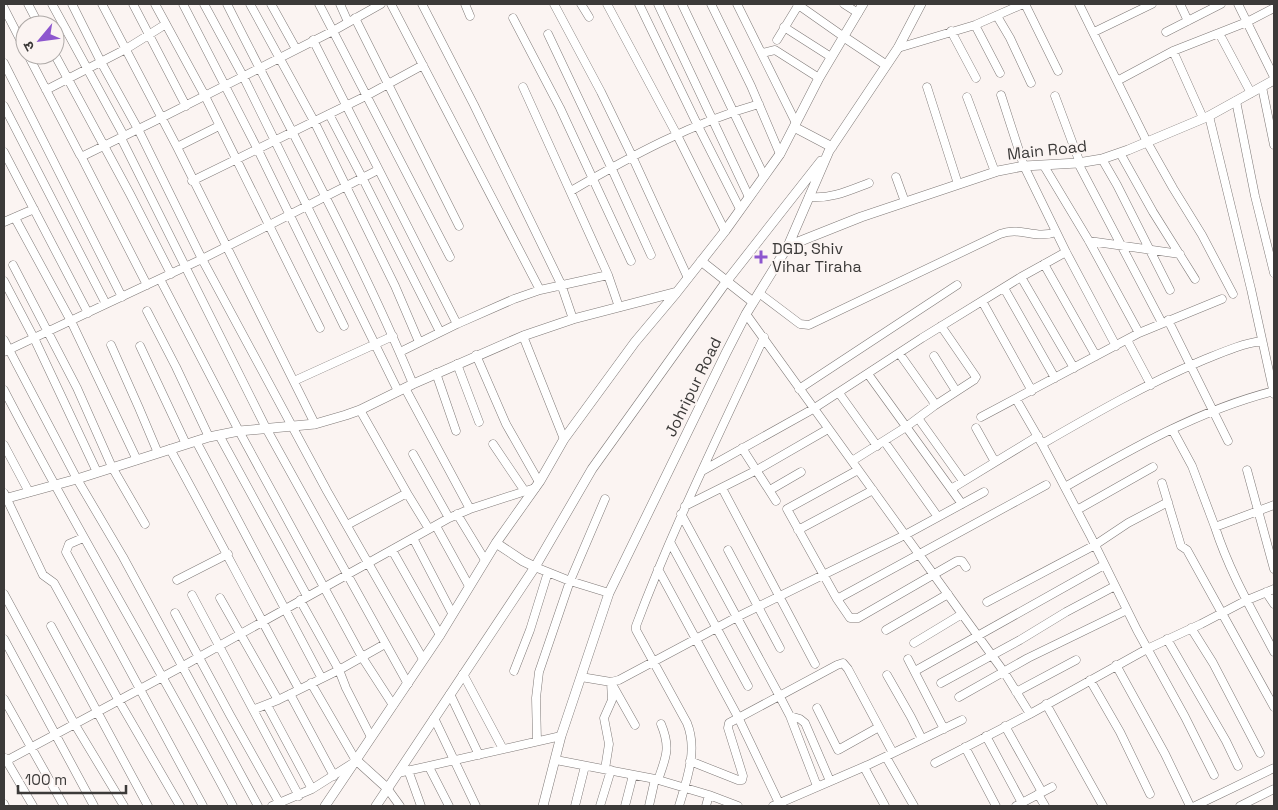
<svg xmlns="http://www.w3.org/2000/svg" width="1278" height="810" font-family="'Space Grotesk','Noto Sans Devanagari',sans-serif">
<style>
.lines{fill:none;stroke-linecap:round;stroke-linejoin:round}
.minor-casing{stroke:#7f7977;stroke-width:9}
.tertiary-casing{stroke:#7f7977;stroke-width:10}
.minor{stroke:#fff;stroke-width:8}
.tertiary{stroke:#fff;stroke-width:9}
.poi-dot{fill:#8d56ce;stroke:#fbf4f2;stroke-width:2}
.labels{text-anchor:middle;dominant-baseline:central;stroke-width:4;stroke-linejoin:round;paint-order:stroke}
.street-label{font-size:16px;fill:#3c3a39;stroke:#fbf4f2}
.poi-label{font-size:16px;fill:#3c3a39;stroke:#fbf4f2;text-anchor:start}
</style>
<rect width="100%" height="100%" fill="#fbf4f2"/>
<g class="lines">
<defs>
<path id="minor" d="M 28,4 L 39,25
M 52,4 L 124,136
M 72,4 L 101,62 L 138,129 L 202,259 L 327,491 L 423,659
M 102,4 L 177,147 L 315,424
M 133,4 L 186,106
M 155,4 L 205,96 L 320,328
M 183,4 L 258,150 L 344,326
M 204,4 L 243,76 L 398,391
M 227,4 C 290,130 359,254 413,384
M 250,4 L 314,121 L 395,286 L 419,342
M 271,4 L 296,49
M 319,4 L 450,257
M 340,4 L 348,22
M 391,4 L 540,290
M 422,4 L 474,105 L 561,284 L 573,319
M 465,4 L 470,16
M 554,4 L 601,92 L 632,156 L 688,278
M 581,4 L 589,17
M 607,4 L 677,135 L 725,231
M 639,4 L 698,126 L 740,209
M 658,4 L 749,197
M 682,4 L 764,176
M 711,4 L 751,86 L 780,154
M 737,4 L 796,123
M 797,4 L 844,37
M 844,4 L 858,13
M 1025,4 L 1058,71
M 1079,4 L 1147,142 L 1173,188 L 1202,235 L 1233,294
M 1180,4 L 1188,21
M 1238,4 L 1274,77
M 4,8 L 25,49
M 997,16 L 1010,38 L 1031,83
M 355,18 L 459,226
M 513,18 L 560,108 L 631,261
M 975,25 L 1000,73
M 784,27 L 831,57
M 951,31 L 976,78
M 1094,32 L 1152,4
M 1166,32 L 1221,4
M 1219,33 L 1251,93
M 548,34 L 611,167 L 651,255
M 313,40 L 457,324
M 777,40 L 799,4
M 898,48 L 975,25 L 1023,4
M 1173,51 L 1203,118
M 762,53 L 775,50 L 819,78
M 28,55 L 80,155 L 83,156 L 161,118 L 333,31 L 381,4
M 55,55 L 130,194 L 171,274
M 4,63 L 122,297
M 1117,81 L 1173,51 L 1247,22 L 1274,8
M 523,87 L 608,275 L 619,307
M 927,87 L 958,184
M 1262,87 L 1274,145
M 46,90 L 126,49 L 166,24
M 1001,95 L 1024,166 L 1066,252 L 1116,346
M 1055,96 L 1080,163
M 967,97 L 995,172
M 1236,101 L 1255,196 L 1274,273
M 4,106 L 106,304
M 329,114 L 363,179 L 440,332
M 1209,116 L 1251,289 L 1274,394
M 121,138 L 266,428 L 408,684
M 177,147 L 219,126
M 4,152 L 88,313
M 1120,153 L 1153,212 L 1195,279
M 81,156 L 147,285
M 1102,159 L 1117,185 L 1170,290
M 1078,163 L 1162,323
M 1044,166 L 1089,241 L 1139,333
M 896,177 L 905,202
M 192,181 L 366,96 L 423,65
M 571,191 C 631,156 692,123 759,104
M 809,197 C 831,199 848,191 869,183
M 15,218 L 71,321 L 137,460
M 4,222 L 34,209
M 1089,241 L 1180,254
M 1044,264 L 1096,356
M 13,265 L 77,388 L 112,467 L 145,524
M 1021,277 L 1074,368
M 160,279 L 239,431 L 362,657 L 393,705
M 4,281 L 34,338 L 97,472
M 1004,288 L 1055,378
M 759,293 L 800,324 L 809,325 L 1000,234 C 1021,226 1035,240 1056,232
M 982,301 L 1032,391
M 147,311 L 176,367 L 209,437
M 746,314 L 962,614 L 1004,672 L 1030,714
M 1168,320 L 1228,441
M 523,336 L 564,439
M 4,340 L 77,479 L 123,557 L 258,806
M 1127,340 L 1151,385
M 111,345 L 139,408 L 158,453
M 140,346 L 186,444
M 4,352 L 202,259 L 378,170
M 400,352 L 457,324 L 514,299 L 540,290 L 608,275
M 476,355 L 506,424 L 539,482
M 934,356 L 956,391
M 457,364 L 479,422
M 436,373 L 456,431
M 868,374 L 962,504
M 294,381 L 393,336
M 405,388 L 470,509
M 799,389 L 957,285
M 4,390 C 77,531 159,666 233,806
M 839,393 L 877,446
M 1016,399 L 1042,444 L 1091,537 L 1137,630 L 1185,717 L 1214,775
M 934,406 L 974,380 L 976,377 L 941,326
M 360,410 L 407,493
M 981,417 L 1139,333 L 1222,299
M 918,418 L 963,481
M 976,428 L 995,462
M 1172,429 L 1192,466 L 1215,527 L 1274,505
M 219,435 L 307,596
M 196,441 L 321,677
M 884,441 L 938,517
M 493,444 L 524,490
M 1042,444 C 1094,414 1146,384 1201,361 C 1221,353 1240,344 1262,341
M 4,445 L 29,492
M 742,448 L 776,501
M 170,449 C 214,529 255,609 299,689
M 413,454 L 449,518
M 852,461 L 906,427 L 934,406 L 933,401 L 899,353
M 858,470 L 787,509 L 837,599 L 850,618 L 858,618 L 957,561 L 962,561 L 966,567
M 1247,470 L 1274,569
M 702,471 L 813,409 L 922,338 L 1021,277 L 1066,252
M 1162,483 L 1181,546 L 1187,550 L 1274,707
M 1065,487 C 1131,449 1199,410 1274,391
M 722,488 L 815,664
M 951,489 L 1038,436
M 770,490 L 801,472
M 4,493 L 43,575 L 54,583 L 119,701 L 180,806
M 685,506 L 757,470 L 828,429
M 1077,510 L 1153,467
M 457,514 L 485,560
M 681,514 L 779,695 L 790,716 L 817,786
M 347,525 L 407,493 L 429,529
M 436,526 L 469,586
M 1215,527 C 1230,573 1252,610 1274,652
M 798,530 L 873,490
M 83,538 L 69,544 L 66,552 L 203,806
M 413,538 L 452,613
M 670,542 L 748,686
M 392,550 L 440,635
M 728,550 L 780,648
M 535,567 L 570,581 L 609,593
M 658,569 L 738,717 L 779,803
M 177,580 L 228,554
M 1266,592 L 1274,604
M 4,594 L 74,723 L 124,806
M 192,595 L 299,796
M 220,598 L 278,700
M 837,599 L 1046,485
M 300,600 L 339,670 L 346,688 L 371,737
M 987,602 L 1095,545 L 1128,523 L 1168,502
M 175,613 L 230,715 L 280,804
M 51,626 L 148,806
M 1191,628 L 1213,663 L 1260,753
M 886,630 L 948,594
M 4,639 L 94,806
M 1167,639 L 1226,741 L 1238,766
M 914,643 L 962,614
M 908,659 L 944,729
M 1116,665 L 1165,754 L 1190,806
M 514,671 L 530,630 L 548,572
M 915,671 L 1104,565
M 463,674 L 503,749
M 887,675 L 911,717 L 922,739
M 581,677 L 611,682 L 619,680 L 737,617 L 905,535 L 984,492
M 1090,680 L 1120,732 L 1150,794
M 311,683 L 355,759
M 941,683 L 1020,640 L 1066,612 L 1115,586
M 613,686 L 635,725
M 1016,692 L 1076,660
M 290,694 L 334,776
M 450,694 L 479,755
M 959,697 L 1028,658 L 1127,610
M 4,699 L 64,806
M 1046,704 L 1103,806
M 267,705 L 312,789
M 817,708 L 838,750 L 879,727
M 255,709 L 278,700 L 339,670 L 385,644
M 790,716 L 800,719 L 805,723 L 830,781
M 434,718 L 476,806
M 1005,726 L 1042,792
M 986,736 L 1022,803
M 537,741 L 536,698 L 539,672 L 570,581 L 605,499
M 965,747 L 996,806
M 886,757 L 914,806
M 5,758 L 33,806
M 556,760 L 655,779 L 709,795 L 738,806
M 690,761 L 738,780 L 742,780 L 743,776 L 728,728 L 729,723 L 837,665 L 843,663 L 848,669 L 893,753
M 4,762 L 183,666 L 449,518 L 470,509 L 535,488
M 935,763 L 1030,714 L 1147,649 L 1201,624 L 1245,601 L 1274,589
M 429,767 L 449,806
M 864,767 L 885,806
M 605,769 L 609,744 L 604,718 L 612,700 L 611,682
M 408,770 L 421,806
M 398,773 L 561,736
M 658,780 C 666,757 671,748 661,724
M 387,788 L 400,806
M 1038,794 L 1045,806
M 4,804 L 5,806
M 272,806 L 312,789 L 353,763
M 575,806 L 585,766
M 600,806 L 611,770
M 625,806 L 633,775
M 649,806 L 655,779
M 679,806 C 687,779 698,750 687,723 L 636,630 L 636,626 C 673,527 720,433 764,337
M 706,806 L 709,795
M 773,806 L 868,765 L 962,720
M 1016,806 L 1052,787
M 1195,806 L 1274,768
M 1240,806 L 1274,789"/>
<path id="tertiary" d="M 844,37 L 886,65
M 794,127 L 832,147
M 788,246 L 861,217 L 998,171 L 1024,166 L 1078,163 L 1102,159 L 1128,150 L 1209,116 L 1274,80
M 701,261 L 753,302
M 4,499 L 77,479 L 209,437 L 239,431 L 315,424 L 346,415 L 360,410 L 413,384 L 523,336 L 573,319 L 677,292
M 496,543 L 523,561 L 535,567
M 355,759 L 387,788
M 325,806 L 440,635 L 496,543 L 540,481 L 564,439 L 635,342 L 677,292 L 725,231 L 780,154 L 819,78 L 863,4
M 376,806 L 535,567 L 592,469 L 726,282 L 821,161
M 543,806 L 561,736 L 609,593 L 726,353 L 746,314 L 788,246 L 829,151 L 898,48 L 921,4"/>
</defs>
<use href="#minor" class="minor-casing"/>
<use href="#tertiary" class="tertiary-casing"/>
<use href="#minor" class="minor"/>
<use href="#tertiary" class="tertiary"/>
</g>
<path class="poi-dot" d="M758.5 249.5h5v5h5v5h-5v5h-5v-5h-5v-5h5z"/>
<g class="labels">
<g class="street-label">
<text transform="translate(1047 150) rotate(-6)">Main Road</text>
<text transform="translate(693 387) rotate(-64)">Johripur Road</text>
</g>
<g class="poi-label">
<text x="772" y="248">DGD, Shiv<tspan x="772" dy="18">Vihar Tiraha</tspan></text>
</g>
</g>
<rect width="1278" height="810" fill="none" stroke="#3c3a39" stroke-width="10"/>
<g transform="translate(40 40) rotate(241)"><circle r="24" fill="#fbf4f2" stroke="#afaaa8"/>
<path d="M0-4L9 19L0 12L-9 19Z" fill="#8d56ce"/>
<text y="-8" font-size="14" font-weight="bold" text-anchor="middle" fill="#3c3a39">उ</text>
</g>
<path d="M18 785v8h108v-8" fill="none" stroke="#3c3a39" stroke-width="2.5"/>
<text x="25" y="785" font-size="15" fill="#3c3a39" stroke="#fbf4f2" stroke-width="4" paint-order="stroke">100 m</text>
</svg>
